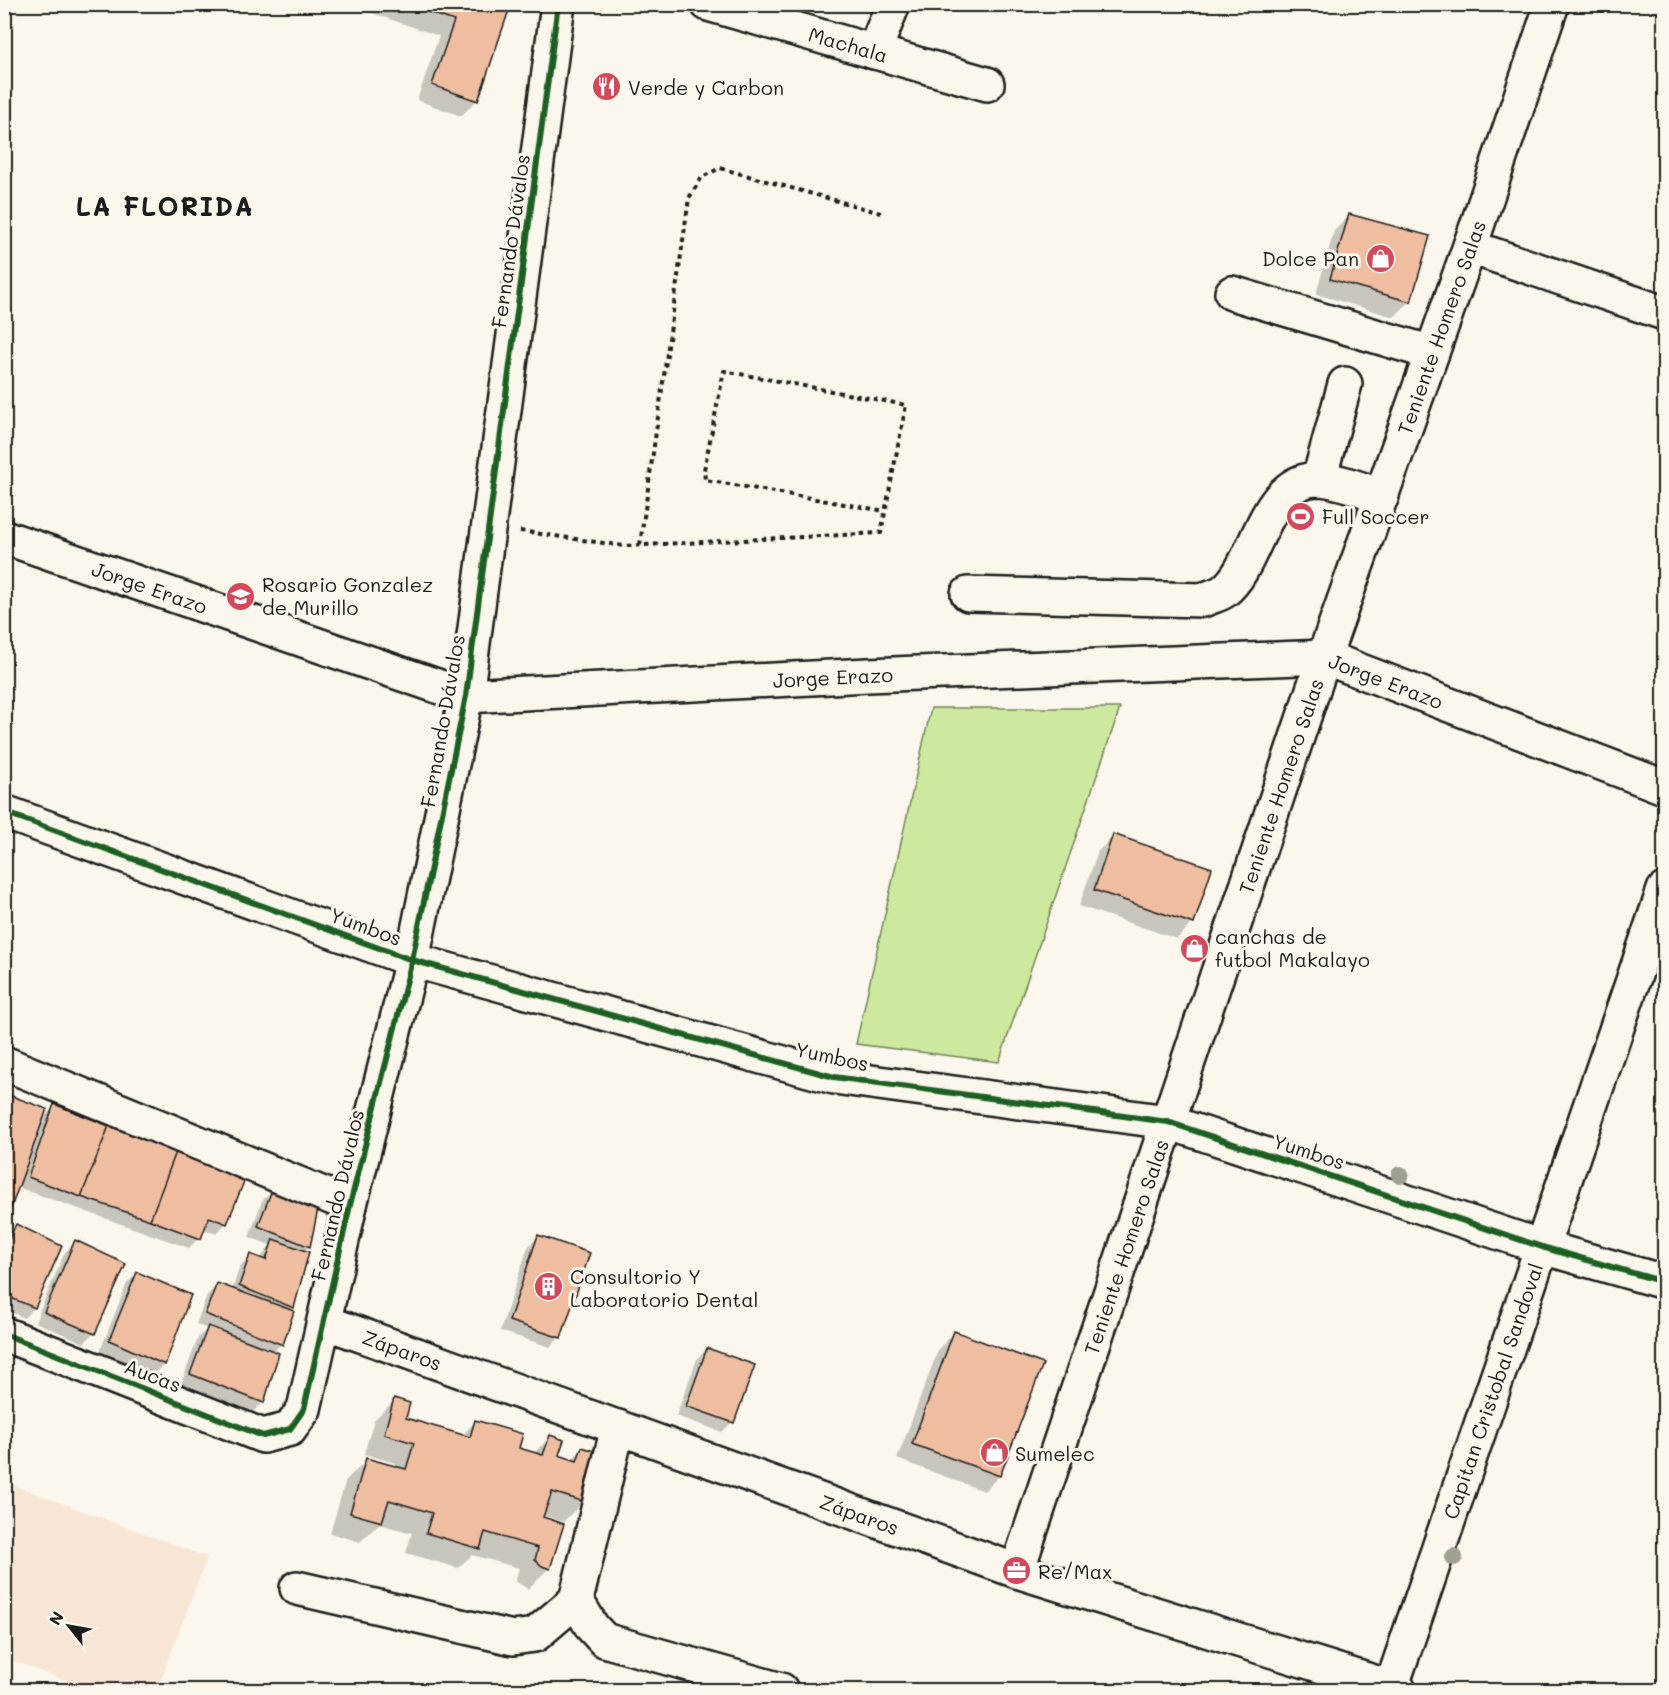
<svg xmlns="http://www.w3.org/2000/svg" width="1669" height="1695" font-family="Mali,sans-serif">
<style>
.built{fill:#f7e6d5}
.green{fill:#cde99f;stroke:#74825e;stroke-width:1.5}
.shadow{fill:#0003}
.building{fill:#efbea0;stroke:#1c1c1c;stroke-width:1.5}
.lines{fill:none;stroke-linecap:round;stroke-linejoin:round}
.minor-casing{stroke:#1c1c1c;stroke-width:38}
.path{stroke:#1c1c1c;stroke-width:4;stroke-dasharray:4.5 4.5;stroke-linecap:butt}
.minor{stroke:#fbf7ec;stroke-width:33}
.cycleway-casing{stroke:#fbf7ec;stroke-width:10}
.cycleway{stroke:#1b5e20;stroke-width:6}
.tree{fill:#9ea18f}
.labels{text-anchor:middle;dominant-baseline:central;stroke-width:6;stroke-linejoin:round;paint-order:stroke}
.street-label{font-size:20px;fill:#1c1c1c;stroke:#fbf7ec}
.poi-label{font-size:20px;fill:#1c1c1c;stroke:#fbf7ec;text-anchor:start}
.district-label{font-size:26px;font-weight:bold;letter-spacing:1.5px;fill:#1c1c1c;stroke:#fbf7ec}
</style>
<rect width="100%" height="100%" fill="#fbf7ec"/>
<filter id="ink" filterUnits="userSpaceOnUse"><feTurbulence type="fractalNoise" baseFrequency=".0167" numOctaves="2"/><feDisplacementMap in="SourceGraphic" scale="12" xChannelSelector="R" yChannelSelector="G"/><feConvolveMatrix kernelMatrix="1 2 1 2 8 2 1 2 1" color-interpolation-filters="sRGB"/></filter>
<g filter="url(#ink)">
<path class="built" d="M 5,1482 L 207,1557 L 157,1690 L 91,1690 L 5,1658 Z"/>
<path class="green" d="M 931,708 L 1120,708 L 999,1062 L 856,1044 Z"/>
<path class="shadow" d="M 365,4 L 509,4 L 477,100 L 461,116 L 417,100 L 439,36 L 363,10 Z
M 1350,215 L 1410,301 L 1394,317 L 1316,294 L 1334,231 Z
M 1114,836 L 1192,923 L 1177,939 L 1079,906 L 1098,851 Z
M 7,1096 L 42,1119 L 55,1106 L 226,1223 L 216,1234 L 203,1228 L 199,1238 L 189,1248 L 17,1187 L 4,1217 Z
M 272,1191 L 309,1246 L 304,1252 L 293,1307 L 289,1311 L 281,1344 L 273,1352 L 278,1354 L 262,1403 L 252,1413 L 181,1384 L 198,1338 L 207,1329 L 196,1324 L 207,1295 L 218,1285 L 232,1290 L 240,1266 L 250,1256 L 260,1260 L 270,1245 L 249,1237 L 262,1201 Z
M 16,1226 L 60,1247 L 34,1308 L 24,1318 L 4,1309 L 4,1237 Z
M 538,1237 L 560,1337 L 550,1347 L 500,1331 L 528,1247 Z
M 75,1242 L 94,1333 L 84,1343 L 35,1322 L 65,1252 Z
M 137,1273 L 189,1296 L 164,1365 L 154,1375 L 100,1351 L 127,1283 Z
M 954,1333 L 999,1476 L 984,1491 L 897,1459 L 939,1348 Z
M 707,1349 L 732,1422 L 722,1432 L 676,1416 L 697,1359 Z
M 395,1400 L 404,1419 L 461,1436 L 476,1421 L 517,1449 L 533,1454 L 550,1437 L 557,1456 L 571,1460 L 582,1449 L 584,1501 L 563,1522 L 543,1515 L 549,1568 L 528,1589 L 515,1581 L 519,1568 L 472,1555 L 458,1568 L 406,1553 L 412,1533 L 379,1524 L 360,1542 L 330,1533 L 346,1480 L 367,1460 L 393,1467 L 395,1463 L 364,1454 L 374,1420 Z"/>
<path class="building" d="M 405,4 L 511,4 L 478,101 L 432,85 L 454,21 Z
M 1349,214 L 1430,236 L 1411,302 L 1330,279 Z
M 1113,834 L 1212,868 L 1194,924 L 1094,890 Z
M 6,1094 L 47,1109 L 8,1216 L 4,1215 Z
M 54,1104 L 109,1126 L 81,1197 L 28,1177 Z
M 109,1126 L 176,1152 L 150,1220 L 81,1197 Z
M 176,1152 L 245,1179 L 227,1224 L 209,1217 L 201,1239 L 150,1220 Z
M 272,1190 L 318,1209 L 310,1247 L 258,1226 Z
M 16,1224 L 62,1246 L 35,1308 L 4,1295 L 4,1250 Z
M 538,1235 L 590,1253 L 561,1338 L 509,1321 Z
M 273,1239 L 309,1252 L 294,1308 L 239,1286 L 250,1254 L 266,1260 Z
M 75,1240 L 126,1264 L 95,1334 L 44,1312 Z
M 137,1272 L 191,1295 L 165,1365 L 109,1340 Z
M 217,1283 L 294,1311 L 283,1345 L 205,1314 Z
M 208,1326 L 279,1353 L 264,1403 L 190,1374 Z
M 954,1331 L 1043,1364 L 1000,1476 L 912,1444 Z
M 707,1348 L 755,1365 L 734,1423 L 686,1406 Z
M 394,1398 L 410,1403 L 406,1418 L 470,1437 L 475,1420 L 523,1434 L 519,1448 L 543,1455 L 550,1435 L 564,1440 L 559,1455 L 577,1461 L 582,1447 L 600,1453 L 585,1502 L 552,1492 L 543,1517 L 564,1524 L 550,1569 L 542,1566 L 535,1560 L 538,1548 L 485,1532 L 480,1549 L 426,1533 L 432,1513 L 389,1500 L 382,1522 L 350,1513 L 366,1458 L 406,1469 L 414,1443 L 384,1434 Z"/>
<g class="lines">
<defs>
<g id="minor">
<path id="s1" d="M 708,4 L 987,84"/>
<path d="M 874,52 L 893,4"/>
<path d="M 1470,247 L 1664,313"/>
<path d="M 1232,293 L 1432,353"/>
<path d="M 1319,479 L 1345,384"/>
<path id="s2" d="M 4,537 L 466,696 L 868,675 L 1324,657 L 1664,787"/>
<path d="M 968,594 L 1203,600 C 1209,597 1219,595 1224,591 C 1259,564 1262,479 1319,479 C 1340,480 1362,490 1382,496"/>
<path d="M 4,812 L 412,960 L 834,1077 L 1168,1122 L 1542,1247 L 1664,1282"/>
<path d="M 4,1063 L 350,1205"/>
<path id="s3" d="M 325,1322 L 1017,1571 L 1399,1690"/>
<path d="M 4,1334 L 263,1436 L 290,1429 L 304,1409 L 350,1205 L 412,960 L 466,696 L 558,4"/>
<path d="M 618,1427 L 576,1600 L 592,1627 L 604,1640 L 781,1690"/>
<path id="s4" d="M 1017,1571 L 1324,657 L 1477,226 L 1552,4"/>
<path d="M 297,1588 L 513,1638 L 535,1635 L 576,1600"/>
<path id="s5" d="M 1391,1688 L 1664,890"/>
</g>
</defs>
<use href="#minor" class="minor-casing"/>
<path class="path" d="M 520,531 L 624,546 L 881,533 L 906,405 L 724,371 L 704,470 L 705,480 L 885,511
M 640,545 L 689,198 L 702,177 L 720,168 L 884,214
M 67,1690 L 67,1689"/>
<use href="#minor" class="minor"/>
<defs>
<path id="cycleway" d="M 4,812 L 412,960 L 834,1077 L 1168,1122 L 1542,1247 L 1664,1282
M 4,1334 L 263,1436 L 290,1429 L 304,1409 L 350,1205 L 412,960 L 466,696 L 558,4"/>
</defs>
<use href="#cycleway" class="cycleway-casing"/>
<use href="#cycleway" class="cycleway"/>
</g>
<g class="tree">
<circle cx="1400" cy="1175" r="9"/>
<circle cx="1454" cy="1557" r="9"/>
</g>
</g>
<defs>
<symbol id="restaurant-disc" viewBox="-11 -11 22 22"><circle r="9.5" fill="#d1495b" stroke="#fbf7ec"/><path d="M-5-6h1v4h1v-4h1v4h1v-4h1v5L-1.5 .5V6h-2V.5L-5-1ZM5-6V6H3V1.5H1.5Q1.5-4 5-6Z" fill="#fff"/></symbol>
<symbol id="shop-disc" viewBox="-11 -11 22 22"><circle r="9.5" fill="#d1495b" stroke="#fbf7ec"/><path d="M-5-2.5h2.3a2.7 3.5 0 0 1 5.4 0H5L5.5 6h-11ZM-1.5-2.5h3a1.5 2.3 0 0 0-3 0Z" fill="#fff"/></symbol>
<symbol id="stadium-disc" viewBox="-11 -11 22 22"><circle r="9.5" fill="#d1495b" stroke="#fbf7ec"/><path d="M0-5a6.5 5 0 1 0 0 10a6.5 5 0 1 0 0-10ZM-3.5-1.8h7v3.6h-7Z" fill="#fff"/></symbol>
<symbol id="school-disc" viewBox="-11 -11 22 22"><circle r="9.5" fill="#d1495b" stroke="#fbf7ec"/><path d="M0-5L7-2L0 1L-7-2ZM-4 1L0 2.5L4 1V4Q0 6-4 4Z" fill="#fff"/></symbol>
<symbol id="building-disc" viewBox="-11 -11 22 22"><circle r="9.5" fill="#d1495b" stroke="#fbf7ec"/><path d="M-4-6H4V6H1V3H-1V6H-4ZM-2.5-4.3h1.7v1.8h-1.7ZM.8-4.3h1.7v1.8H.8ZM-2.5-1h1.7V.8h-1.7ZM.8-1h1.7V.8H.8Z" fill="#fff"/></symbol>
<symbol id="office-disc" viewBox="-11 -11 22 22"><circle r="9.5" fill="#d1495b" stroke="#fbf7ec"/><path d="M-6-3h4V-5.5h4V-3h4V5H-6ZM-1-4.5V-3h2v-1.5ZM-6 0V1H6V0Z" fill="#fff"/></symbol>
</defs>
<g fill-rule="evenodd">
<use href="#restaurant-disc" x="590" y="70" width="33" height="33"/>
<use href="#shop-disc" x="1364" y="242" width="33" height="33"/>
<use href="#stadium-disc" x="1284" y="500" width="33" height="33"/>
<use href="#school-disc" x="224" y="580" width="33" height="33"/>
<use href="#shop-disc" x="1178" y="932" width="33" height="33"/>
<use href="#building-disc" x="532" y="1270" width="33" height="33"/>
<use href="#shop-disc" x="978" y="1436" width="33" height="33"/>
<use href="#office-disc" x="1000" y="1554" width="33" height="33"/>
</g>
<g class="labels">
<g class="street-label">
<text stroke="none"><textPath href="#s1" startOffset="146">Machala</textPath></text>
<text transform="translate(510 241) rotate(-82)">Fernando Dávalos</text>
<text stroke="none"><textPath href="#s4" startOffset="1314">Teniente Homero Salas</textPath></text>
<text stroke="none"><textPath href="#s2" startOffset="154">Jorge Erazo</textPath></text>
<text stroke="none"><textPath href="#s2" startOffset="856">Jorge Erazo</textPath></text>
<text stroke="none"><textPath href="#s2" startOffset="1414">Jorge Erazo</textPath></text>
<text transform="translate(442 721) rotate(-80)">Fernando Dávalos</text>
<text stroke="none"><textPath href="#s4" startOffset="828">Teniente Homero Salas</textPath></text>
<text transform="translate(366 926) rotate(20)">Yumbos</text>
<text transform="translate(832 1056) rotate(12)">Yumbos</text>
<text transform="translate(1309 1151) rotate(18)">Yumbos</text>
<text transform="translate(337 1195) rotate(-77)">Fernando Dávalos</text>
<text stroke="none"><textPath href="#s4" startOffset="342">Teniente Homero Salas</textPath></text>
<text stroke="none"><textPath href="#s3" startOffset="82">Záparos</textPath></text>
<text transform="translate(153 1375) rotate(21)">Aucas</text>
<text stroke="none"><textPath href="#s5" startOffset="314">Capitan Cristobal Sandoval</textPath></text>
<text stroke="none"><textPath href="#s3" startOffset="568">Záparos</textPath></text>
</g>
<g class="poi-label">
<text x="628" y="87">Verde y Carbon</text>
<text x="1359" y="258" text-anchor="end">Dolce Pan</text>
<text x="1322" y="516">Full Soccer</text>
<text x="262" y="584">Rosario Gonzalez<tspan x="262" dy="23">de Murillo</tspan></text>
<text x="1215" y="936">canchas de<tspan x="1215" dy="23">futbol Makalayo</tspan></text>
<text x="570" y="1276">Consultorio Y<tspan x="570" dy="23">Laboratorio Dental</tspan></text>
<text x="1015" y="1453">Sumelec</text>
<text x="1038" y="1571">Re/Max</text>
</g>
<g class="district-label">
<text x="165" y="206">LA FLORIDA</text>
</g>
</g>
<rect width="1669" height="1695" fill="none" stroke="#fbf7ec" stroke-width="24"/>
<rect x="12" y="12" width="1645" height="1671" fill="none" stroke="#1c1c1c" stroke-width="2" filter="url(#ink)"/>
<g transform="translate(69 1626) rotate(301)" stroke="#fbf7ec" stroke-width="4.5" paint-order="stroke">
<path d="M0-4.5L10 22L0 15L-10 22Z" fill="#1c1c1c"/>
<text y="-9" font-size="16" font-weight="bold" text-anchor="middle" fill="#1c1c1c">N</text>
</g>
</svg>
